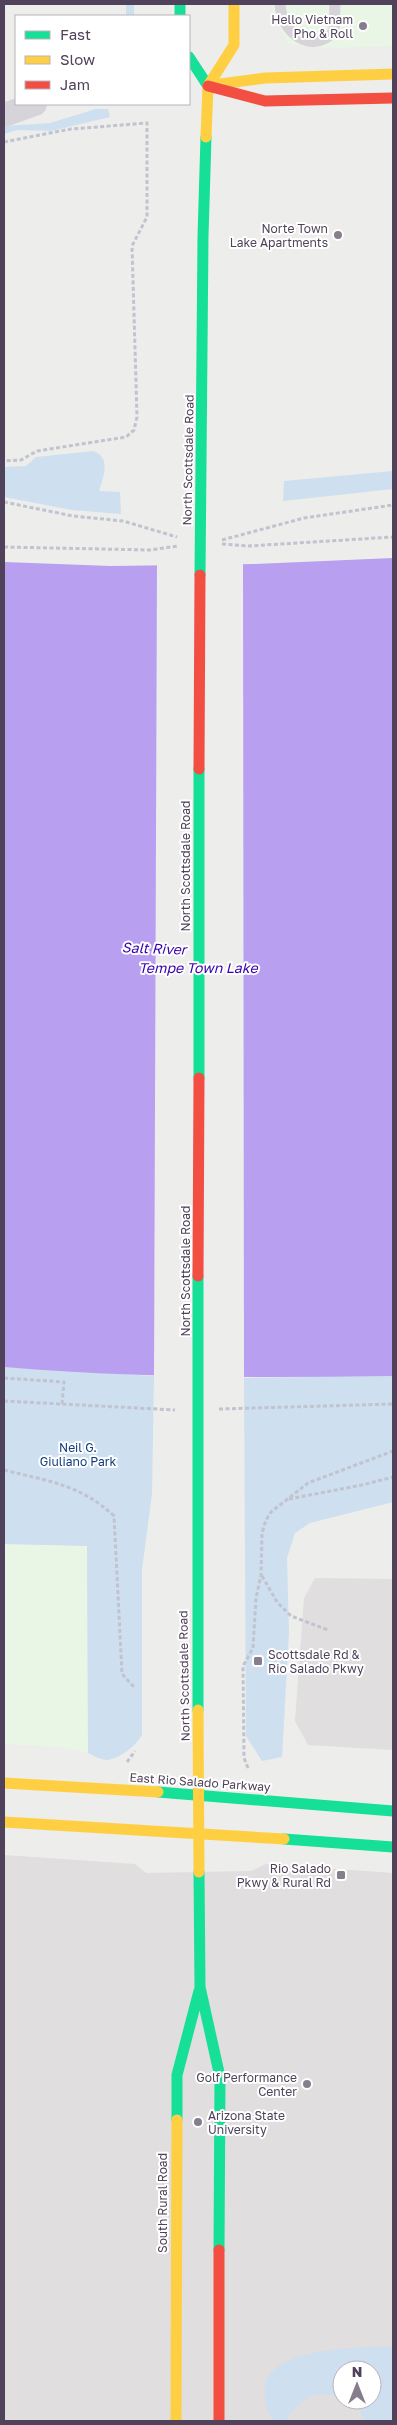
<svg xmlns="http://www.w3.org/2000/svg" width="397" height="2425" font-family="'Golos Text',sans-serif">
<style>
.commercial{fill:#e9f6e5}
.education{fill:#e0dede;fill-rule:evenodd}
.green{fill:#cedfef}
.water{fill:#b89ff0}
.pier{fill:#ededec}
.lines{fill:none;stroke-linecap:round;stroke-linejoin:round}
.path{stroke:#c1c3ce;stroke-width:3;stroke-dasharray:4 2.5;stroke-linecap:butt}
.lane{stroke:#d7d4d9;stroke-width:11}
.street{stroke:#d7d4d9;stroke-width:24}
.fast{stroke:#16e098;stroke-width:11}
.slow{stroke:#ffcf43;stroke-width:11}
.jam{stroke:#f24e42;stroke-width:11}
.poi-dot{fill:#877e8d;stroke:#fff;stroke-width:2}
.labels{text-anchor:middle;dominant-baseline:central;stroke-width:4;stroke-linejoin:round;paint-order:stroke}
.poi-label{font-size:12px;fill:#50425a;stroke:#fff;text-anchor:end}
.street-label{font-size:12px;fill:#50425a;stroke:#fff}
.park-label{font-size:12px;fill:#0f3b7f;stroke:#fff}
.water-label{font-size:14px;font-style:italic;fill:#3701ae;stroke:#fff}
</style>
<rect width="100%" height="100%" fill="#ededec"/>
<path class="commercial" d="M 273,4 L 393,4 L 393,46 L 323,48 L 289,44 L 273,18 Z
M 4,1544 L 87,1546 L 88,1753 L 61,1747 L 4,1744 Z"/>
<path class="education" d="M 315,1578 L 393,1579 L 393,1750 L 308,1745 L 295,1721 L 304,1598 Z
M 4,1855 L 135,1864 L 146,1873 L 251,1871 L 266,1864 L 393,1873 L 393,2421 L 4,2421 ZM 342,2370 L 372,2370 L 372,2400 L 342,2400 Z"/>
<path class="green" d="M 126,4 L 134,4 L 134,16 L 126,16 Z
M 96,109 L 108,109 L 110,117 L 51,131 L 17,130 L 4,134 L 4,126 L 50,123 Z
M 93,451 C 112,457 103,478 99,491 L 120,492 L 121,514 L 72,510 L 4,497 L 4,467 L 26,466 L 36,457 Z
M 393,471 L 393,489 L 283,501 L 284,481 Z
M 4,1367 L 154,1376 L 152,1494 L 142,1570 L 142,1734 C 138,1745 119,1759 107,1760 C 101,1760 94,1756 88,1753 L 87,1546 L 4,1544 Z
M 393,1376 L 393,1502 L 310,1523 L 295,1533 L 287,1558 L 289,1633 L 282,1757 L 262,1761 L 246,1736 L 244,1378 Z
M 384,2346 L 393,2348 L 393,2421 L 364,2421 L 360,2409 L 347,2400 L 372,2400 L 372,2370 L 342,2370 L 342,2398 C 310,2388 304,2398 285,2421 L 274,2420 C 267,2412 266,2406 265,2396 C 258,2347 353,2349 384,2346 Z"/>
<path class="water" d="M 393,558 L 393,1376 C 263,1378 134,1378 4,1367 L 4,562 L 111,566 L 255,564 Z"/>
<path class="pier" d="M 243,562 L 244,1381 L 154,1379 L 157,563 Z"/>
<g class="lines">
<path class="path" d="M 4,142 L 71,129 L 147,123 L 147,217 L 132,246 L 137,417 L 134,430 L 126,437 L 37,451 L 21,460 L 4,461
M 4,502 L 73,516 L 123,521 L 177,537
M 222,540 L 304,518 L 393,505
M 222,544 L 249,546 L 393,537
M 4,547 L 150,550 L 178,546
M 4,1378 L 64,1382 L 62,1404
M 4,1401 L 175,1410
M 219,1409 L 393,1404
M 4,1470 C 47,1481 80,1484 114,1516 L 122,1674 L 134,1687
M 289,1499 L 362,1485 L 393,1477
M 262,1576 L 277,1602 L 291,1616 L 328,1630
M 127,1762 L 135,1751
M 248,1768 L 244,1758 L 243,1666 L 253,1648 L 256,1598 L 261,1575 L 262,1533 L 266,1520 L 271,1512 L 308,1483 L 393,1451"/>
<path class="lane" d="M 280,4 C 281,32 310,55 334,32 L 335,4"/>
<path class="street" d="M 4,115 L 35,104"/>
<path class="fast" d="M 180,4 L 180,16
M 189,57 L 208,86
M 200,575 L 203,236 L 206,137
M 199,1078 L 199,769
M 198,1710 L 198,1276
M 158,1792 L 393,1811
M 284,1839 L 393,1847
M 199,1872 L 200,1987 L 220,2077 L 219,2250
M 177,2120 L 177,2075 L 199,1991"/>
<path class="slow" d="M 220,84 L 265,78 L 393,74
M 206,137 L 208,86 L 234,45 L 234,4
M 198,1710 L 199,1872
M 4,1783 L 158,1792
M 4,1822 L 284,1839
M 176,2421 L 177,2120"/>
<path class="jam" d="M 208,86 L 265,101 L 393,98
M 199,769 L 200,575
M 198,1276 L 199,1078
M 219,2421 L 219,2250"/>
</g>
<g class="poi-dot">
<circle cx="363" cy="26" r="5"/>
<circle cx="338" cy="235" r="5"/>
<rect x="253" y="1656" width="10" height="10" rx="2.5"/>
<rect x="336" y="1870" width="10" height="10" rx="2.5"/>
<circle cx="307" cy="2084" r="5"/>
<circle cx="198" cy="2122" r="5"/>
</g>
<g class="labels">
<g class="poi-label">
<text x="353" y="19">Hello Vietnam<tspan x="353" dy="14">Pho &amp; Roll</tspan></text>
<text x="328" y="228">Norte Town<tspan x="328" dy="14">Lake Apartments</tspan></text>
<text x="268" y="1654" text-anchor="start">Scottsdale Rd &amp;<tspan x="268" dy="14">Rio Salado Pkwy</tspan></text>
<text x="331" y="1868">Rio Salado<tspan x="331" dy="14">Pkwy &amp; Rural Rd</tspan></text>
<text x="297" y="2077">Golf Performance<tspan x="297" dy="14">Center</tspan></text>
<text x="208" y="2115" text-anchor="start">Arizona State<tspan x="208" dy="14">University</tspan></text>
</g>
<g class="street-label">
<text transform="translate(188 460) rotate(-89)">North Scottsdale Road</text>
<text transform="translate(185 866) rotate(-90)">North Scottsdale Road</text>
<text transform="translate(185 1271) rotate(-90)">North Scottsdale Road</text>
<text transform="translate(184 1676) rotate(-91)">North Scottsdale Road</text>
<text transform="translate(200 1782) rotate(4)">East Rio Salado Parkway</text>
<text transform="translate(162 2203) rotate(-90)">South Rural Road</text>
</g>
<g class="park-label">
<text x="78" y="1447">Neil G.<tspan x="78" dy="14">Giuliano Park</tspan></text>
</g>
<g class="water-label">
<text transform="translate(154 948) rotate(2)">Salt River</text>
<text x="198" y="967">Tempe Town Lake</text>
</g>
</g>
<rect width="397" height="2425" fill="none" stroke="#50425a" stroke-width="10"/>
<rect x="15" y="15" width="175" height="90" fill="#ffffff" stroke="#b9b3bd"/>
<rect x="25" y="31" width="25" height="8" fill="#16e098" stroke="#b9b3bd"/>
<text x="60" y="40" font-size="15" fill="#50425a">Fast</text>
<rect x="25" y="56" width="25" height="8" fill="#ffcf43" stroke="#b9b3bd"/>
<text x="60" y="65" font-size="15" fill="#50425a">Slow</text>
<rect x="25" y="81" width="25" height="8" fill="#f24e42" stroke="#b9b3bd"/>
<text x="60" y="90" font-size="15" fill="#50425a">Jam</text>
<g transform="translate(357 2385)"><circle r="24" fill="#ffffff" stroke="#b9b3bd"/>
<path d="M0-4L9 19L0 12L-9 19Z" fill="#877e8d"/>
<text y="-8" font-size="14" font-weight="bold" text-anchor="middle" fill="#50425a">N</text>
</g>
</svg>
